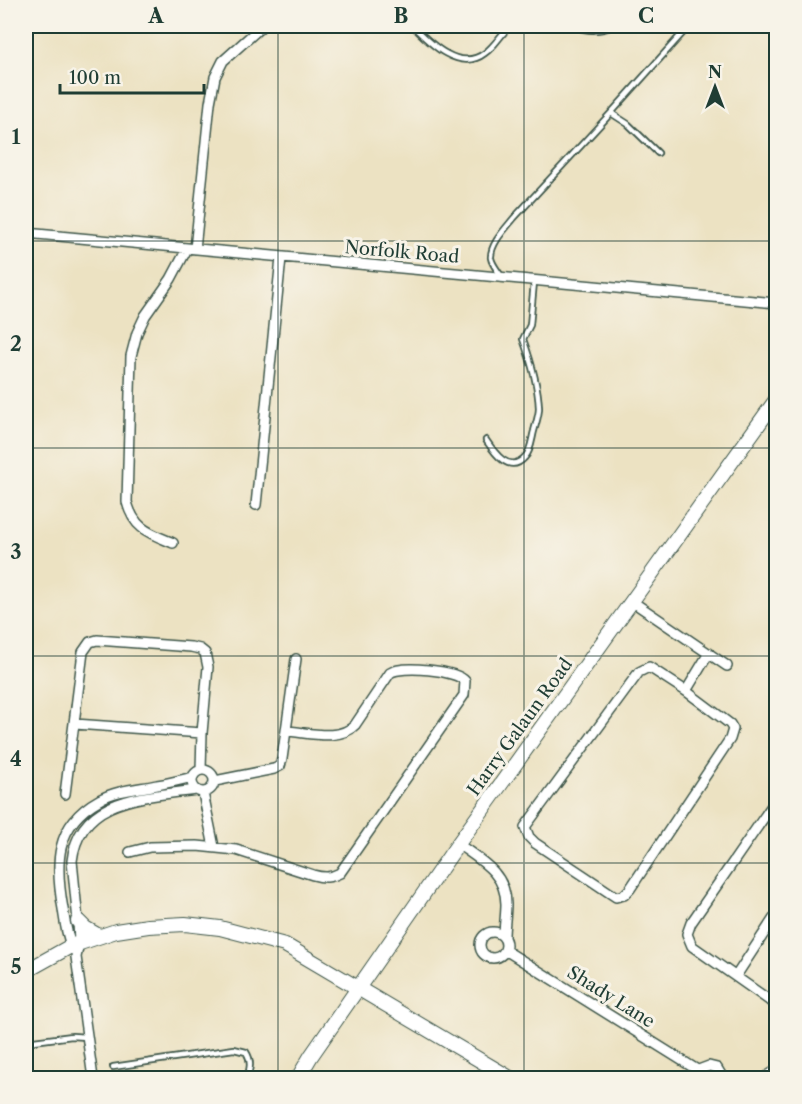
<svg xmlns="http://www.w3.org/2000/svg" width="802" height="1104" font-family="'Libre Caslon Text',serif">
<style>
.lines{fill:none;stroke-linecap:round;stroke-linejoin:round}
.lane-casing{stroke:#3e5649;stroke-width:8}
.street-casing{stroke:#3e5649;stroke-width:12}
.secondary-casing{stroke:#3e5649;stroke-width:16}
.lane{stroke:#fff;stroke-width:4.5}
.street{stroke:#fff;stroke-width:9}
.secondary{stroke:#fff;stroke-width:14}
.grid{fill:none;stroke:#1f3d34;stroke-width:1.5;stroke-opacity:0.55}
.labels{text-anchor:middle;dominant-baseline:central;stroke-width:6;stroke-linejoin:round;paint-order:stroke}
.street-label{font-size:18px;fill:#1f3d34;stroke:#f7f3e8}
.neatline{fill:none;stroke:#1f3d34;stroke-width:2}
.grid-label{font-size:20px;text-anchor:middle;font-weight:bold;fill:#1f3d34}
</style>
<rect width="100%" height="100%" fill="#f7f3e8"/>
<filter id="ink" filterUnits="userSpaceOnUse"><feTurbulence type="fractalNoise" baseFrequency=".0167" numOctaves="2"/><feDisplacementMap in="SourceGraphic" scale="12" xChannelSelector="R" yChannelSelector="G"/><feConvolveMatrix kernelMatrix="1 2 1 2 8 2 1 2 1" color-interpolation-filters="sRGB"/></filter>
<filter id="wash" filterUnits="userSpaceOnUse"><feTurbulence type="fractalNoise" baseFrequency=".008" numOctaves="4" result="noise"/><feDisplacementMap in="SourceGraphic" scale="24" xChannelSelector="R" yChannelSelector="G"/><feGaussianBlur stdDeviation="1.35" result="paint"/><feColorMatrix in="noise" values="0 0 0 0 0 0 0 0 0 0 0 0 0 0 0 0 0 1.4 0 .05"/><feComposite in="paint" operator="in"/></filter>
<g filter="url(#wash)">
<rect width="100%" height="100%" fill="#ece2c2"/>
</g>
<g filter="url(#ink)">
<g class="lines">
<defs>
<path id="lane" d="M 413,26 C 430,43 459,73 485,53 C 495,46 501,34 510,26
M 573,26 C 587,31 599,32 612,26
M 611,113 L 689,26
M 501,276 C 498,271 492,264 491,258 C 490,244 506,228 514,218 L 611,113 L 628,124 L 658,153
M 486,440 C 494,452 509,475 525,457 C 531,451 532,438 534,431 C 536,423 539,415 539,408 C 538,384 531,361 523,339 L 530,325 L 534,282
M 26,1042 L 72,1036 L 87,1037
M 113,1067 L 234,1049 L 246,1052 C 252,1061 250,1069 247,1078"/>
<path id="street" d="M 26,233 L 776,303
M 195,249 L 210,103 L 215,77 L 223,61 L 262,26
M 256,505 L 281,258
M 173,543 C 149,533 134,529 127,502 L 131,356 L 137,333 L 145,316 L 171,279 L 187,249
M 633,602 L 727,666
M 649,667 L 686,691 L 730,724 L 733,729 L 730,739 L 630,889 L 624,895 L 616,897 L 535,843 L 529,837 L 525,827 L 639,672 Z
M 686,691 L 709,653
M 75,724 L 202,733
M192 781a11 11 0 1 1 22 0a11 11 0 1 1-22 0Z
M 215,781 L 274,769 L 280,766 L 282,759 L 296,659
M 203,793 L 214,847
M 65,794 L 83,652 L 90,642 L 97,640 L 191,647 L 200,649 L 205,653 L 208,667 L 202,733 L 201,770
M 776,800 L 691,923 L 687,934 L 692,946 L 776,1005
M 458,844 C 480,860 506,873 506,904 C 506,915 504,926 504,937
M 130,852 L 150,847 L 197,846 L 236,850 L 313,875 C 324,878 330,878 340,873 L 464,695 L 465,681 C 456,670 401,665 390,673 L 355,725 C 339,742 307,732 286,731
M480 945a13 13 0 1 1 26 0a13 13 0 1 1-26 0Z
M 73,950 C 67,937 65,923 63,909 C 55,865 54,825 99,800 C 116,790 138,789 157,785 C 169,783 181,780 193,777
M 505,950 L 699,1071
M 736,976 L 776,915
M 41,1078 L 54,1078
M 93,1078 L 76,957 L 79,943 L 78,921 L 72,861 C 79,797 145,797 196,790
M 697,1078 L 701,1069 L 709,1066 L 717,1068 L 723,1078"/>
<path id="secondary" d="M 78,921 L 85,928 L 99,936
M 26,971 L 71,946 L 116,931 L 148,926 L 185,924 L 220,928 L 285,945 L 510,1078
M 298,1078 L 311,1056 L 458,844 L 776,400
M 768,1078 L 776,1073"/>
</defs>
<use href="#lane" class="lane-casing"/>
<use href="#street" class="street-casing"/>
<use href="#secondary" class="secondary-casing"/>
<use href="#lane" class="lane"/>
<use href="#street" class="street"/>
<use href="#secondary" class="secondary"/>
</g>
</g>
<path class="grid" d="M 278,26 L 278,1078M 524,26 L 524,1078M 26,241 L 776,241M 26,448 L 776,448M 26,656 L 776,656M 26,863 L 776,863"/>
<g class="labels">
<g class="street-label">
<text transform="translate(402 252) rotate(5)">Norfolk Road</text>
<text transform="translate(520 727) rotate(-54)">Harry Galaun Road</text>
<text transform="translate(611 997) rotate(32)">Shady Lane</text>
</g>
</g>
<rect width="802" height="1104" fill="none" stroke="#f7f3e8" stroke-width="66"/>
<g transform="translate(715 87)" stroke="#f7f3e8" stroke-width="4.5" paint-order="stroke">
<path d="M0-4.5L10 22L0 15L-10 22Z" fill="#1f3d34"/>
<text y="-9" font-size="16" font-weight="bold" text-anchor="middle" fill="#1f3d34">N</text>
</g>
<path d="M60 84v9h144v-9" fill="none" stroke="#1f3d34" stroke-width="3"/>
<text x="69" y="84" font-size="18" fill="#1f3d34" stroke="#f7f3e8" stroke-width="4.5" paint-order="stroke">100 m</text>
<rect x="33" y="33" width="736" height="1038" class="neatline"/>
<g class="grid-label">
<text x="156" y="23">A</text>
<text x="401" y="23">B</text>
<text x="646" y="23">C</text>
<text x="16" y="144">1</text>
<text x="16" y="351">2</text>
<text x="16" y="559">3</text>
<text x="16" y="766">4</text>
<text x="16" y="974">5</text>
</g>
</svg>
